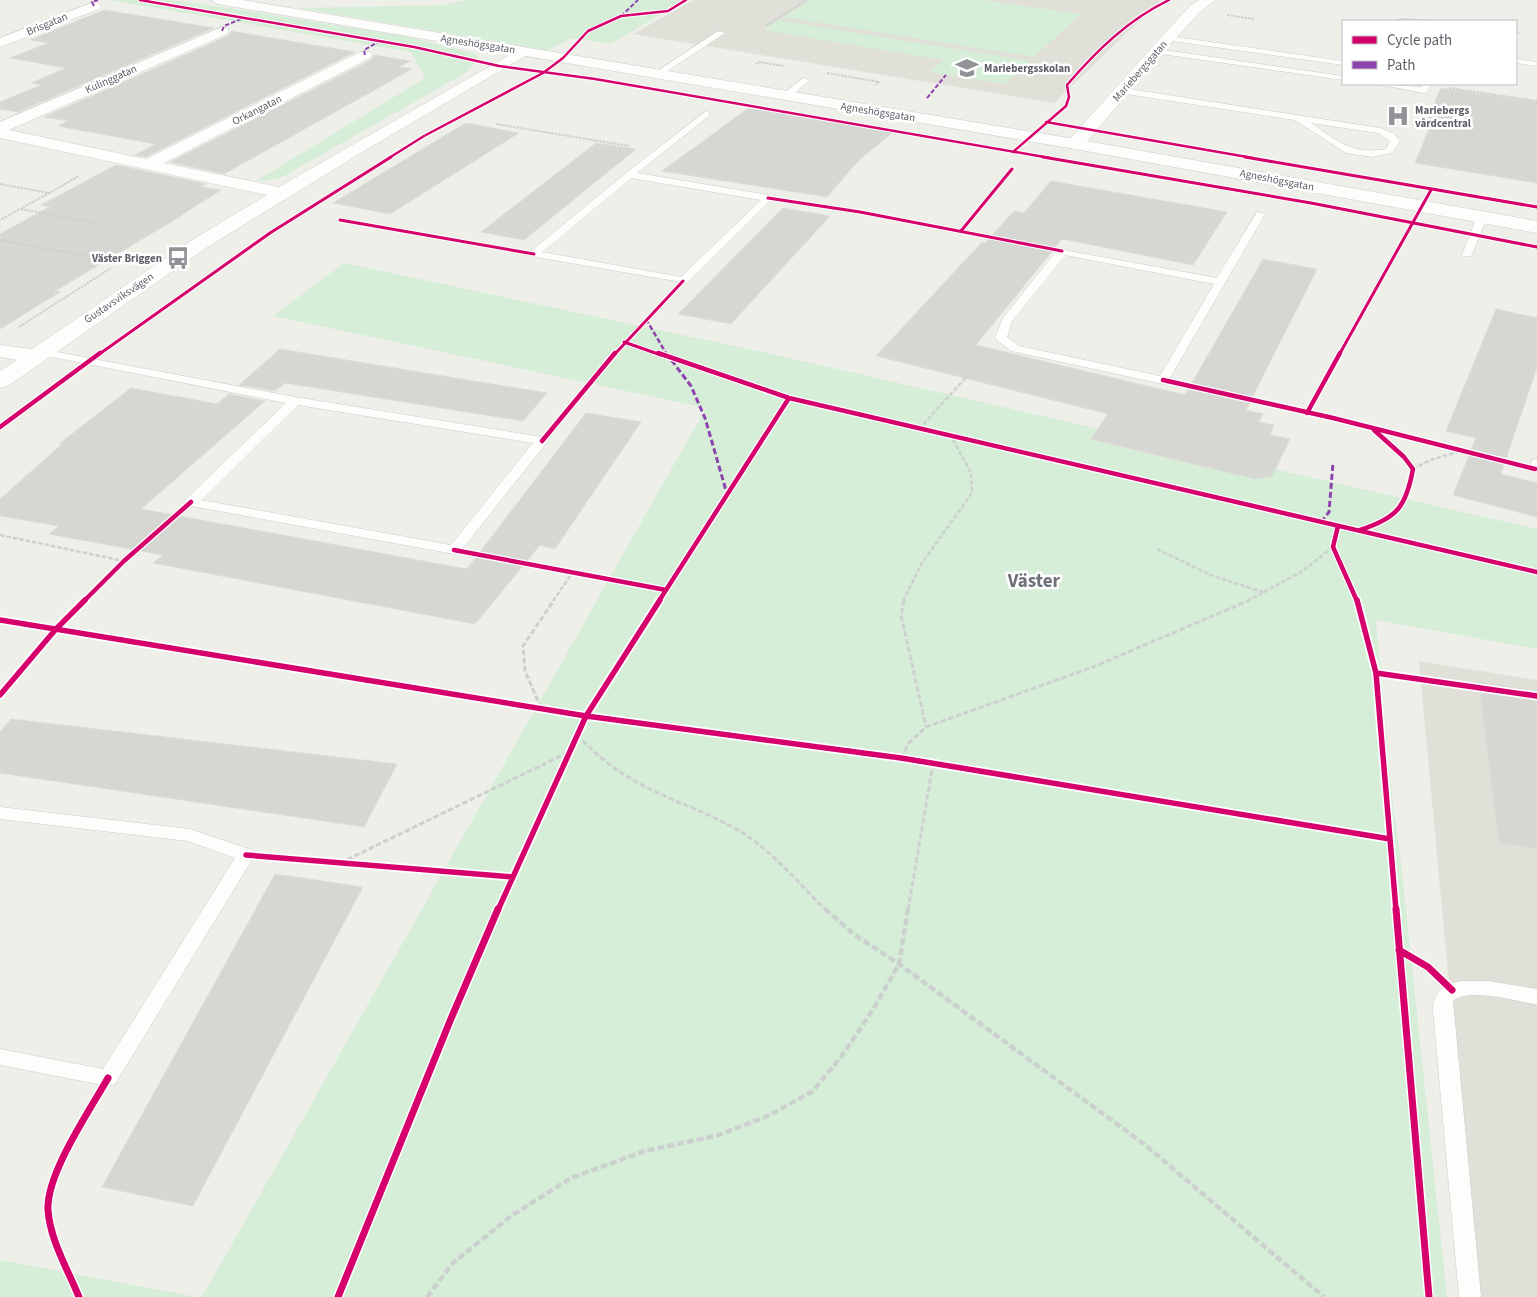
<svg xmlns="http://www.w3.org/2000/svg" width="1537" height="1297" font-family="'Source Sans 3',sans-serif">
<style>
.education{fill:#e0dfd8}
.green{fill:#d6edd8}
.building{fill:#d6d6d3;stroke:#deded8}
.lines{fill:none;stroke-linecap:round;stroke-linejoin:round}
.service-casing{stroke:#cccdcc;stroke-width:1}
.minor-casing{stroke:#cccdcc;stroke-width:1}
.tertiary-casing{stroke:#cccdcc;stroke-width:1}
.path-far3{stroke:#ccd1cf;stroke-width:2;stroke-dasharray:2.5 1;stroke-linecap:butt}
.path-far2{stroke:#ccd1cf;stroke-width:2.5;stroke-dasharray:4.5 2;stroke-linecap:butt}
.path-far1{stroke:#ccd1cf;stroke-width:3;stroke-dasharray:5.5 2.5;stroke-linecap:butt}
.path{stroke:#ccd1cf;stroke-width:4.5;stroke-dasharray:7 3;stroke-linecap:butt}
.service{fill:#fdfdfc;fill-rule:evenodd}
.minor{fill:#fdfdfc;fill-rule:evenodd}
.tertiary{fill:#fdfdfc;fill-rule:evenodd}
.quiet-far2{stroke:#8e44ad;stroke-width:2;stroke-dasharray:4.5 2;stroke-linecap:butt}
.quiet-far1{stroke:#8e44ad;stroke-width:2.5;stroke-dasharray:5 2.5;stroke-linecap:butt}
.quiet{stroke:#8e44ad;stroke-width:3;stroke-dasharray:6 3;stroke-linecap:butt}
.cycleway-far4-casing{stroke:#fff;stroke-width:4.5}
.cycleway-far3-casing{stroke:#fff;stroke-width:5}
.cycleway-far2-casing{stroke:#fff;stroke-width:7}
.cycleway-far1-casing{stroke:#fff;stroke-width:9}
.cycleway-casing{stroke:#fff;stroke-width:10}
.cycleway-far4{stroke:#d6006c;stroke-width:2.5}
.cycleway-far3{stroke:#d6006c;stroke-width:3}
.cycleway-far2{stroke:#d6006c;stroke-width:4.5}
.cycleway-far1{stroke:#d6006c;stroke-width:5.5}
.cycleway{stroke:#d6006c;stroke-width:7}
.labels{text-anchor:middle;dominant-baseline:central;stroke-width:5;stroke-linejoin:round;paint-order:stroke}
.far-street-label{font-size:11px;fill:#5e6069;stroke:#fff}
.far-poi-label{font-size:11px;font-weight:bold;fill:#5e6069;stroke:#fff;text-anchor:start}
.district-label{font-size:19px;font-weight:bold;fill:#6f727b;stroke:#fff}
</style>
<rect width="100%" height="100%" fill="#efefea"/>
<path class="education" d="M 694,0 L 1161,0 L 1054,103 L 633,34 Z
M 1419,661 L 1537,680 L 1537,1297 L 1478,1297 Z"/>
<path class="green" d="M 109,0 L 171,0 L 235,9 L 404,36 L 473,53 L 479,57 L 467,72 L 286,175 L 277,179 L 256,181 L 425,78 L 411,52 Z
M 466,0 L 684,0 L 611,44 L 572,38 L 547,50 L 299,8 L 444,5 Z
M 812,0 L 983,0 L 1081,14 L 1034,57 L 782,17 Z
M 778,20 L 1030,61 L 1005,84 L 929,72 L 943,60 L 763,30 Z
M 344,263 L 767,353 L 1537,529 L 1537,649 L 1376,620 L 1392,797 L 1401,862 L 1447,1297 L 202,1297 L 706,408 L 273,316 Z
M 0,1260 L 197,1297 L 0,1297 Z"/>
<path class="building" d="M 104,10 L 214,28 L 18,112 L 0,109 L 0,102 L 41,85 L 31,83 L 66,68 L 10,58 L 48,43 L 30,40 Z
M 231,31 L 355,52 L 146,157 L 135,155 L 155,144 L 58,126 L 68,121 L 44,117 L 228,36 Z
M 374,55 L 410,61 L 399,67 L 412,69 L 224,174 L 170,162 L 371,60 Z
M 1441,88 L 1537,102 L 1537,183 L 1415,163 L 1429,129 L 1423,128 Z
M 750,107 L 893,132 L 859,160 L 827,197 L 662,171 Z
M 466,123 L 519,133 L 390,214 L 333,203 Z
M 596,143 L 636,149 L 524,240 L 481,232 Z
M 116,165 L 206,184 L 201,187 L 221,190 L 180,216 L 181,216 L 55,291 L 60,292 L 0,329 L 0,234 L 49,207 L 41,205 Z
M 1051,181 L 1227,212 L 1193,265 L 1062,239 L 976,345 L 1185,395 L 1263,259 L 1317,269 L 1246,410 L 1263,414 L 1259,422 L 1274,425 L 1270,435 L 1290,439 L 1272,476 L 1255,479 L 1091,439 L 1108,414 L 876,356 L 982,242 L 985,243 L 1014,211 L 1024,213 Z
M 783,208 L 830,216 L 731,324 L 678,314 Z
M 1496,309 L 1537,318 L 1537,367 L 1501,474 L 1537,483 L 1537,517 L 1453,495 L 1476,438 L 1446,431 Z
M 280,349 L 547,393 L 523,421 L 285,383 L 275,391 L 239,385 Z
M 131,388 L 217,404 L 229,394 L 265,401 L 141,509 L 467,569 L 586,413 L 641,422 L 555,549 L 540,545 L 475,624 L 153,563 L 163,555 L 49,534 L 59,526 L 0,516 L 0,499 L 61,445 L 59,444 Z
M 1478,681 L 1537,691 L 1537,849 L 1499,843 Z
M 11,719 L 397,764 L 364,827 L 0,773 L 0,732 Z
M 275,874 L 363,887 L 193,1206 L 102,1187 Z"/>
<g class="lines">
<defs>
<path id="service" d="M 718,31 L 725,33 L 660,76 L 653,74 Z
M 1168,36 L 1343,61 L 1343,65 L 1165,40 L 1165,36 Z
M 1157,49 L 1343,76 L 1343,80 L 1154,53 L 1153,51 Z
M 1516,59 L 1537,62 L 1537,66 L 1516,63 Z
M 803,78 L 810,80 L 789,98 L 783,98 L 783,94 Z
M 1377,84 L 1421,87 L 1423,84 L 1431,84 L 1427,92 L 1424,93 Z
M 1123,88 L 1380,128 L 1393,133 L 1400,141 L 1392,153 L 1372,157 L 1346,153 L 1295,120 L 1120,93 L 1120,89 ZM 1311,123 L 1378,133 L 1390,141 L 1386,149 C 1352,155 1337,141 1311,123 Z
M 706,111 L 709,112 L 709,116 L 637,173 L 768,195 L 773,198 L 687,283 L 530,256 L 530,252 L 626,173 ZM 631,178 L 761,200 L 681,277 L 542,252 Z
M 1257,212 L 1265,214 L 1167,383 L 1163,384 L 1011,351 L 995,338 L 1003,318 L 1058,249 L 1217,278 ZM 1065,255 L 1214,284 L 1160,376 L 1019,346 L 1007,337 L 1012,321 Z
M 1482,214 L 1487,217 L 1472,254 L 1471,256 L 1463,256 L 1462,254 L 1477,217 Z
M 41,349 L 295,397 L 542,437 L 548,441 L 459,553 L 454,554 L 186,505 L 184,502 L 186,499 L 286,403 L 37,354 L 37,350 ZM 298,405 L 533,443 L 451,545 L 201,500 Z
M 1537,459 L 1537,474 L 1529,469 L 1532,460 Z
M 0,807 L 190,829 L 252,850 L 255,855 L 115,1084 L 108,1086 L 0,1065 L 0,1049 L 103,1069 L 235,858 L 188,841 L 0,819 Z
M 1460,981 L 1488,981 L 1537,989 L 1537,1005 C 1518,1001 1467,987 1453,1001 L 1481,1297 L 1459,1297 L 1433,1010 C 1434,991 1443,986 1460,981 Z"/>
<path id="minor" d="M 1199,0 L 1215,0 L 1200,12 L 1173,41 L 1081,148 L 1069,148 L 1067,144 L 1069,140 L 1163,35 L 1190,6 Z
M 94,2 L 99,3 L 101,6 L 99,9 L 0,47 L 0,38 Z
M 222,27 L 227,28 L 229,31 L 227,34 L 9,130 L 146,159 L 360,52 L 370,52 L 372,55 L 370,58 L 164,163 L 279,187 L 520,49 L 530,49 L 532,52 L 359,154 L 206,248 L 8,386 L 0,388 L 0,371 L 17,360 L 0,357 L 0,345 L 32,349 L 192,240 L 267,195 L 0,138 L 0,122 Z"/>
<path id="tertiary" d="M 211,0 L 242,0 L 1075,139 L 1537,221 L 1537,233 L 1075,149 L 218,4 Z"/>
</defs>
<use href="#service" class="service-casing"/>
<use href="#minor" class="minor-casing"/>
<use href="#tertiary" class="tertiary-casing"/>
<path class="path-far3" d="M 1227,15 L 1254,19
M 1394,21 L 1401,19 L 1438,21
M 766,26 L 806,0
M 1516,32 L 1520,33
M 756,64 L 759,62 L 784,66
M 827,73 L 879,82 L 875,85
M 1449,88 L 1537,101
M 496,124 L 629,146
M 0,184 L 49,193 L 0,220
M 49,193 L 79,176
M 21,209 L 101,224
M 0,240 L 120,262
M 19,327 L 111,268"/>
<path class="path-far2" d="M 919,429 L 969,374
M 1413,469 L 1430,460 L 1461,451
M 0,535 L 124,561
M 1157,549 L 1213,576 L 1266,593
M 553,601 L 573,572
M 903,601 L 922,563 L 972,493 L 971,473 L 951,436
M 1247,601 L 1301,572 L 1333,547"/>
<path class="path-far1" d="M 904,600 L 901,615 L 926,727
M 541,708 L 525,671 L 523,646 L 554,600
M 577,735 C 593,751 610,767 630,778 C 666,800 707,811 743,833 C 775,854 799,884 826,910
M 901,758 L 909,743 L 926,727 L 1093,667 L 1250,600
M 340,863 L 569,752
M 908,910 L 933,764"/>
<path class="path" d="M 825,909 L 855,935 L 899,964 L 1144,1144 L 1324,1297
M 427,1297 L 453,1263 L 511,1216 L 571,1178 L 645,1151 L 719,1135 L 770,1115 L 813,1091 L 841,1057 L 874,1008 L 899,964 L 908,909"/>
<use href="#service" class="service"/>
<use href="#minor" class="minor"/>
<use href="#tertiary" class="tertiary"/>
<path class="quiet-far2" d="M 94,6 L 92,2 L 98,0
M 621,16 L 638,0
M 222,31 L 224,26 L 241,19
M 365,55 L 364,50 L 380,41
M 927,98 L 946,75"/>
<path class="quiet-far1" d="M 646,319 L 667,355"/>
<path class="quiet" d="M 666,353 L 691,386 L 705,418 L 727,494
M 1321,522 L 1329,512 L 1333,463"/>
<defs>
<path id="cycleway-far4" d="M 140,0 L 414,47 L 499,66 L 595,79 L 1050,158
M 1046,122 L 1253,158
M 1013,152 L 1066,106 L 1069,97 L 1067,85 C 1097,50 1128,20 1169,0
M 389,158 L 424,136 L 543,73 L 563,58 L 588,31 L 621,16 L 668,11 L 686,0"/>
<path id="cycleway-far3" d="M 1043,157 L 1311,203 L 1537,247
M 1245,157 L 1537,207
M 768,198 L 860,212 L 1062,251
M 340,220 L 534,254
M 961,231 L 1012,169
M 624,342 L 661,355
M 98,355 L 270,233 L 391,157
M 614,355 L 683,281
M 1339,355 L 1431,190"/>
<path id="cycleway-far2" d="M 658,353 L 789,398 L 1537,572
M 1163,380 L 1333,418 L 1535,469
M 1307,413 L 1340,353
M 0,427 L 100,353
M 542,441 L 615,353
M 1338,526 L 1333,547 L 1357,601
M 1360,530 C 1397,518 1406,507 1413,469 L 1404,457 L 1374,430
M 454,550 L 666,590
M 84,601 L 124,561 L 191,502
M 659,601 L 789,398"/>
<path id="cycleway-far1" d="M 1357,600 L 1376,673 L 1396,910
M 0,620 L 586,716 L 901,758 L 1390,839
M 1376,673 L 1537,696
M 0,695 L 56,629 L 85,600
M 246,855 L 512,877
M 498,910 L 586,716 L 660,600"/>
<path id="cycleway" d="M 1396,909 L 1429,1297
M 1399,950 L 1428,967 L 1452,990
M 79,1297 C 68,1270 50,1240 48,1210 C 46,1174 90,1110 108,1078
M 338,1297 L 450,1021 L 498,909"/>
</defs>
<use href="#cycleway-far4" class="cycleway-far4-casing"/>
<use href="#cycleway-far3" class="cycleway-far3-casing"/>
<use href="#cycleway-far2" class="cycleway-far2-casing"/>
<use href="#cycleway-far1" class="cycleway-far1-casing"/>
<use href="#cycleway" class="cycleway-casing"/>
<use href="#cycleway-far4" class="cycleway-far4"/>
<use href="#cycleway-far3" class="cycleway-far3"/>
<use href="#cycleway-far2" class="cycleway-far2"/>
<use href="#cycleway-far1" class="cycleway-far1"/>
<use href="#cycleway" class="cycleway"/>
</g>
<defs>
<symbol id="school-bare" viewBox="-9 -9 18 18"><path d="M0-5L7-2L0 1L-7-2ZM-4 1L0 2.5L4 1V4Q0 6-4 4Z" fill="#919296" stroke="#fff" stroke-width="2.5" paint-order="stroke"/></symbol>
<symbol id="hospital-bare" viewBox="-9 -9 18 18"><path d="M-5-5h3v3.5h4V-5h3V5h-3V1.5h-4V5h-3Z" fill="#919296" stroke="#fff" stroke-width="2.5" paint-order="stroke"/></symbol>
<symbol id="bus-bare" viewBox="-9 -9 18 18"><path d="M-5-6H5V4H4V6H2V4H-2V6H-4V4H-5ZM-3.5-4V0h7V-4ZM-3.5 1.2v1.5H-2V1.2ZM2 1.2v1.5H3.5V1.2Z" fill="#919296" stroke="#fff" stroke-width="2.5" paint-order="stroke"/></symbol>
</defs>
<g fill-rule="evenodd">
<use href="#school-bare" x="951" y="52" width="32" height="32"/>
<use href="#hospital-bare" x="1382" y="100" width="32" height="32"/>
<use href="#bus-bare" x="162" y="242" width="32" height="32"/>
</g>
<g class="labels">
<g class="far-street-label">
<text transform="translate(47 24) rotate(-22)">Brisgatan</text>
<text transform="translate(478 44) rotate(9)">Agneshögsgatan</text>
<text transform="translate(1140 71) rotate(-49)">Mariebergsgatan</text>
<text transform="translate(111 79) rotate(-24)">Kulinggatan</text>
<text transform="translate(257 110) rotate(-27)">Orkangatan</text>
<text transform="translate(878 112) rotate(9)">Agneshögsgatan</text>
<text transform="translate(1277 180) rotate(11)">Agneshögsgatan</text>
<text transform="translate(119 298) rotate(-34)">Gustavsviksvägen</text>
</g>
<g class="far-poi-label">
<text x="984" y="68">Mariebergsskolan</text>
<text x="1415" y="110">Mariebergs<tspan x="1415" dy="13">vårdcentral</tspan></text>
<text x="162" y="258" text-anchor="end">Väster Briggen</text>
</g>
<g class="district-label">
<text x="1034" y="581">Väster</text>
</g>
</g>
<rect x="1342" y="20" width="175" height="65" fill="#ffffff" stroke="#bfbfc3"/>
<rect x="1352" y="36" width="25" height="8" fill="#d6006c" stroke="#bfbfc3"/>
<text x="1387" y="45" font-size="15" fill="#5e6069">Cycle path</text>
<rect x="1352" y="61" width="25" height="8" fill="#8e44ad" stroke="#bfbfc3"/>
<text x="1387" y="70" font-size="15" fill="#5e6069">Path</text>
</svg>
